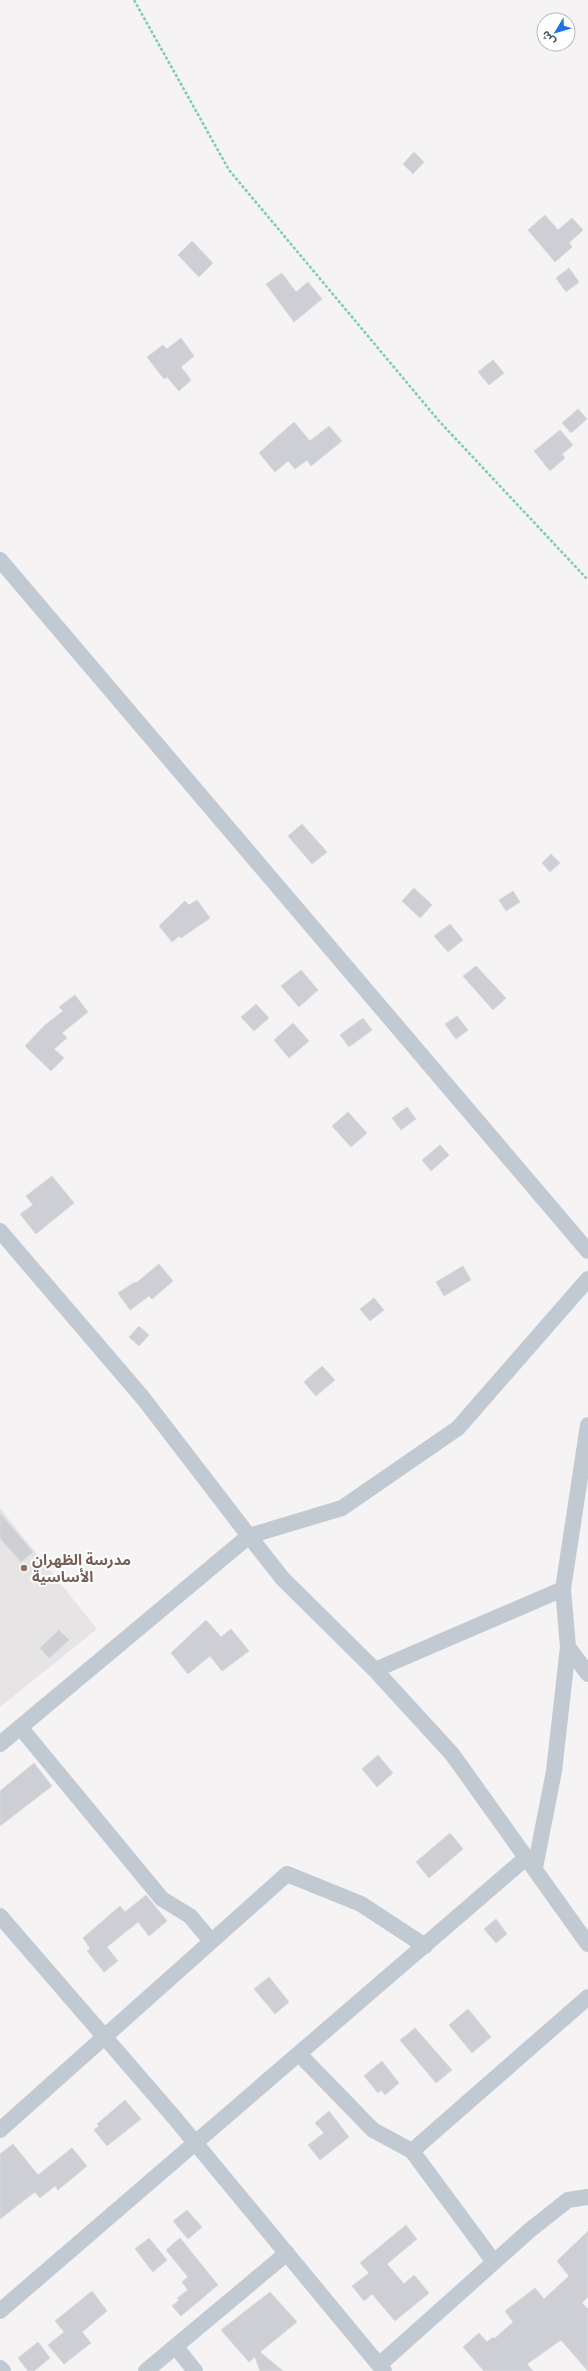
<svg xmlns="http://www.w3.org/2000/svg" width="588" height="2371" font-family="'Titillium Web','Noto Sans Arabic',sans-serif">
<style>
.education{fill:#e6e4e5}
.building{fill:#cdcfd5;stroke:#d7d9de}
.lines{fill:none;stroke-linecap:round;stroke-linejoin:round}
.path{stroke:#7ad0a6;stroke-width:2.5;stroke-dasharray:3 2;stroke-linecap:butt}
.minor{stroke:#c1cad2;stroke-width:16}
.education-dot{fill:#8d6e63;stroke:#fff;stroke-width:1.5}
.labels{text-anchor:middle;dominant-baseline:central;stroke-width:4;stroke-linejoin:round;paint-order:stroke}
.education-label{font-size:15px;font-weight:bold;fill:#785e54;stroke:#fff;text-anchor:start}
</style>
<rect width="100%" height="100%" fill="#f5f3f3"/>
<path class="education" d="M 0,1508 L 97,1629 L 0,1707 Z"/>
<path class="building" d="M 414,152 L 424,162 L 413,174 L 403,164 Z
M 545,215 L 558,230 L 572,218 L 583,230 L 569,243 L 572,247 L 555,262 L 528,230 Z
M 192,241 L 213,263 L 199,277 L 178,255 Z
M 569,268 L 579,282 L 566,292 L 556,278 Z
M 282,273 L 296,292 L 308,282 L 322,299 L 294,322 L 266,284 Z
M 181,338 L 194,356 L 181,367 L 191,380 L 179,391 L 167,377 L 164,379 L 147,357 L 163,345 L 167,349 Z
M 493,360 L 504,373 L 489,385 L 478,372 Z
M 578,409 L 587,419 L 571,433 L 562,423 Z
M 294,422 L 310,441 L 329,426 L 342,441 L 311,466 L 307,460 L 295,469 L 288,461 L 275,472 L 259,453 Z
M 560,430 L 573,445 L 562,454 L 565,458 L 550,471 L 534,451 Z
M 302,824 L 327,852 L 312,864 L 288,836 Z
M 551,854 L 560,863 L 550,872 L 542,863 Z
M 414,888 L 432,905 L 420,918 L 402,901 Z
M 513,891 L 520,902 L 506,911 L 499,900 Z
M 197,900 L 210,918 L 181,938 L 179,936 L 172,942 L 159,926 L 185,901 L 189,905 Z
M 450,924 L 463,940 L 448,952 L 434,936 Z
M 476,966 L 506,998 L 493,1010 L 463,976 Z
M 301,970 L 318,990 L 299,1007 L 281,986 Z
M 75,995 L 88,1012 L 62,1033 L 67,1038 L 54,1049 L 64,1058 L 51,1071 L 25,1046 L 44,1026 L 63,1011 L 59,1007 Z
M 256,1004 L 269,1018 L 254,1031 L 241,1017 Z
M 457,1016 L 468,1030 L 456,1039 L 445,1024 Z
M 363,1018 L 372,1030 L 349,1047 L 340,1035 Z
M 293,1023 L 309,1041 L 289,1058 L 274,1040 Z
M 407,1107 L 416,1119 L 401,1130 L 392,1118 Z
M 348,1112 L 367,1133 L 351,1147 L 332,1126 Z
M 440,1145 L 449,1155 L 431,1171 L 422,1160 Z
M 52,1176 L 74,1203 L 36,1234 L 20,1214 L 33,1205 L 26,1196 Z
M 159,1264 L 173,1281 L 152,1299 L 149,1296 L 130,1310 L 118,1293 L 135,1282 L 136,1283 Z
M 463,1266 L 471,1280 L 444,1296 L 436,1282 Z
M 374,1298 L 384,1310 L 370,1321 L 360,1309 Z
M 139,1326 L 149,1335 L 139,1346 L 129,1337 Z
M 322,1366 L 335,1380 L 316,1396 L 304,1382 Z
M 0,1513 L 33,1552 L 21,1562 L 0,1538 Z
M 206,1620 L 221,1637 L 231,1629 L 249,1651 L 222,1671 L 210,1656 L 188,1674 L 171,1653 Z
M 59,1630 L 69,1640 L 49,1658 L 40,1648 Z
M 378,1755 L 393,1773 L 377,1787 L 362,1769 Z
M 34,1763 L 52,1786 L 0,1826 L 0,1791 Z
M 450,1833 L 463,1849 L 429,1878 L 416,1862 Z
M 146,1895 L 167,1921 L 149,1936 L 138,1922 L 107,1947 L 118,1961 L 104,1972 L 87,1951 L 90,1948 L 83,1938 L 120,1906 L 125,1912 Z
M 496,1919 L 507,1934 L 496,1943 L 484,1929 Z
M 269,1977 L 289,2002 L 275,2014 L 254,1989 Z
M 468,2009 L 491,2037 L 472,2053 L 449,2025 Z
M 415,2028 L 452,2070 L 436,2083 L 400,2040 Z
M 382,2061 L 399,2083 L 385,2095 L 381,2090 L 378,2093 L 364,2076 Z
M 125,2100 L 141,2119 L 107,2146 L 94,2130 L 99,2126 L 97,2124 Z
M 329,2111 L 349,2137 L 320,2160 L 308,2145 L 324,2133 L 315,2123 Z
M 13,2144 L 38,2175 L 72,2148 L 87,2166 L 58,2190 L 55,2186 L 40,2198 L 35,2192 L 0,2219 L 0,2154 Z
M 187,2210 L 202,2227 L 188,2239 L 173,2221 Z
M 406,2225 L 417,2239 L 387,2264 L 404,2284 L 414,2275 L 429,2293 L 395,2321 L 372,2294 L 364,2301 L 352,2286 L 369,2273 L 360,2263 Z
M 588,2231 L 588,2297 L 582,2303 L 588,2309 L 588,2371 L 561,2340 L 527,2364 L 533,2371 L 484,2371 L 463,2347 L 479,2333 L 487,2342 L 493,2337 L 494,2339 L 513,2322 L 505,2311 L 535,2288 L 544,2299 L 569,2276 L 557,2261 Z
M 149,2238 L 167,2260 L 153,2272 L 135,2249 Z
M 180,2238 L 218,2285 L 181,2316 L 172,2306 L 179,2300 L 177,2298 L 188,2290 L 182,2282 L 188,2277 L 166,2250 Z
M 92,2291 L 107,2311 L 82,2332 L 91,2343 L 64,2364 L 48,2345 L 64,2332 L 55,2321 Z
M 270,2292 L 297,2322 L 260,2352 L 283,2371 L 260,2371 L 255,2357 L 249,2362 L 221,2330 Z
M 38,2342 L 50,2358 L 34,2371 L 28,2371 L 18,2358 Z"/>
<g class="lines">
<path class="path" d="M 134,0 L 229,170 L 439,421 L 588,580"/>
<path class="minor" d="M 0,560 L 588,1251
M 0,1231 L 143,1398 L 249,1536 L 0,1744
M 588,1279 L 458,1428 L 342,1508 L 249,1536 L 283,1579 L 375,1670 L 452,1754 L 588,1944
M 568,1647 L 588,1674
M 375,1670 L 563,1589
M 20,1727 L 162,1899 L 190,1916 L 211,1941
M 535,1868 L 554,1771 L 568,1647 L 563,1589 L 588,1425
M 0,1916 L 173,2116 L 384,2371
M 300,2055 L 373,2130 L 412,2151 L 588,1997
M 0,2130 L 287,1874 L 361,1904 L 425,1946
M 412,2151 L 494,2262
M 0,2311 L 527,1857
M 176,2347 L 195,2371
M 379,2365 L 530,2230 L 568,2200 L 588,2197
M 0,2368 L 3,2371
M 146,2371 L 287,2253"/>
</g>
<circle class="education-dot" cx="24" cy="1568" r="4"/>
<g class="labels">
<g class="education-label">
<text x="32" y="1559">مدرسة الظهران<tspan x="32" dy="17">الأساسية</tspan></text>
</g>
</g>
<g transform="translate(556 32) rotate(232)"><circle r="19" fill="#ffffff" stroke="#b7bbc0"/>
<path d="M0-3L7 15L0 10L-7 15Z" fill="#1a73e8"/>
<text y="-6" font-size="11" font-weight="bold" text-anchor="middle" fill="#4a5661">ش</text>
</g>
</svg>
